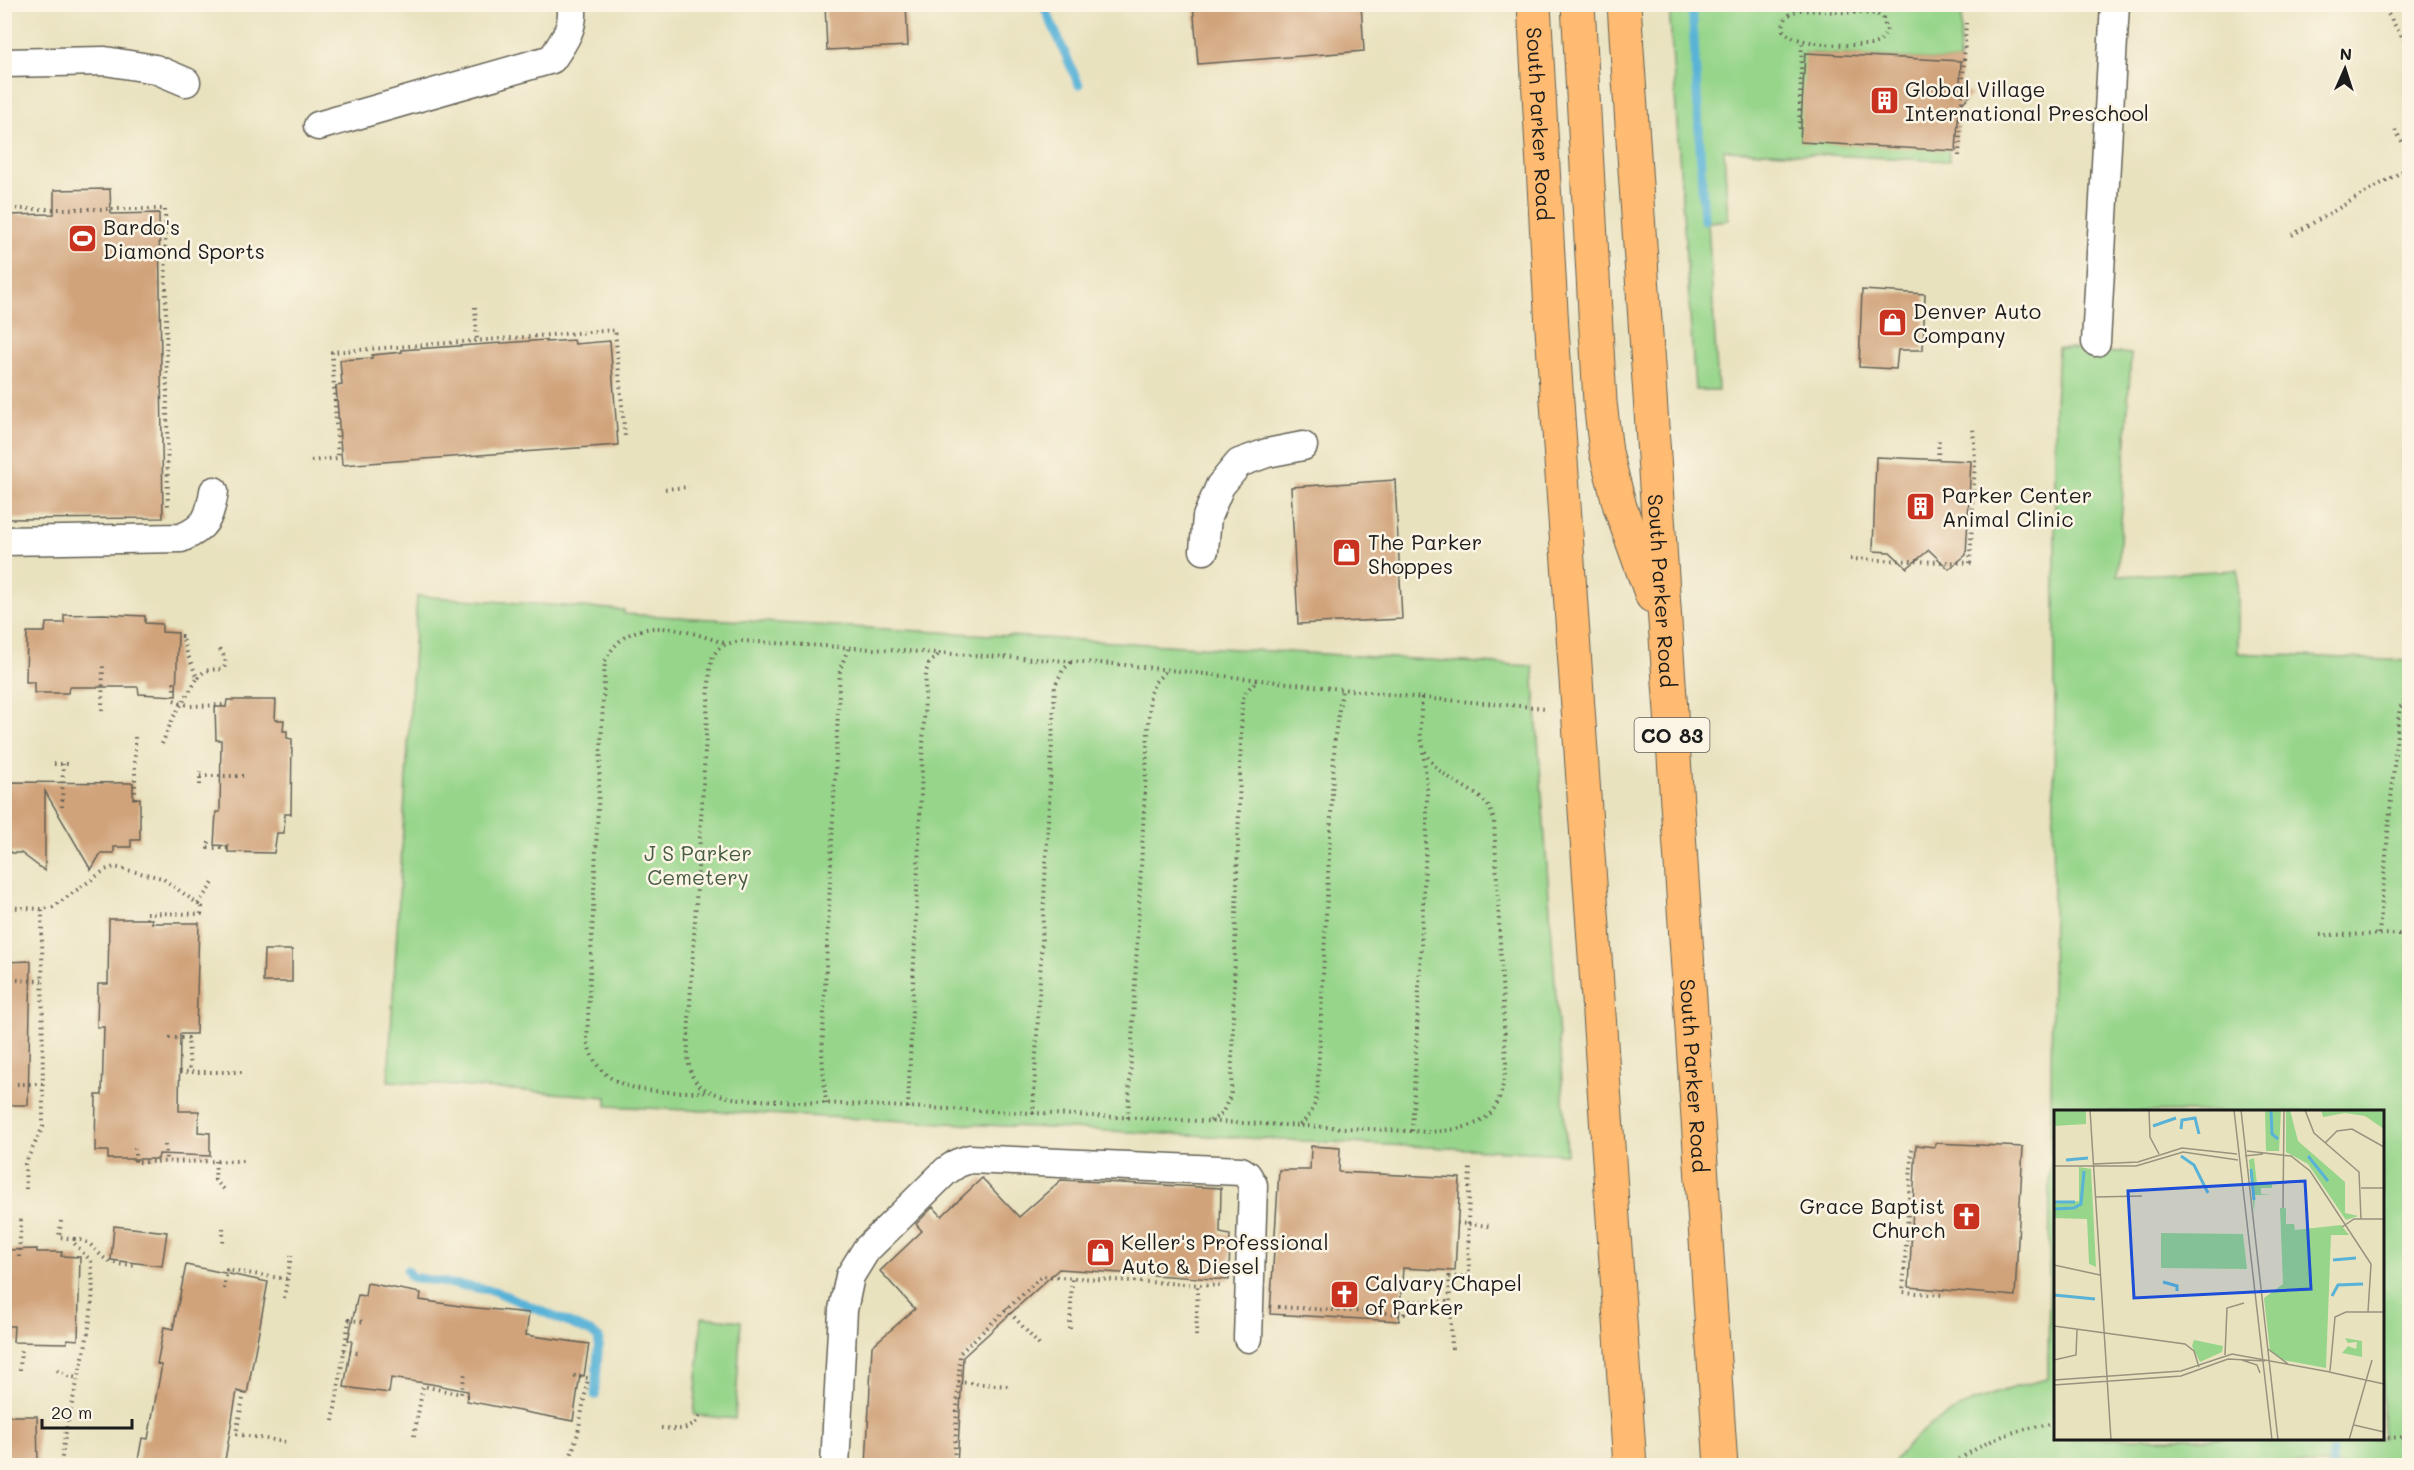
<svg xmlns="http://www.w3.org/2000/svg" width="2414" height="1470" font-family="Mali,sans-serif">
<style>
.green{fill:#97d58b;stroke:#5a7854;stroke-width:1.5;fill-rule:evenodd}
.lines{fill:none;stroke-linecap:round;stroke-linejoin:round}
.stream{stroke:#59b3d7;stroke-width:9}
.building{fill:#d0a37a}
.minor-casing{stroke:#646155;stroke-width:31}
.highway-casing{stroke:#646155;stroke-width:35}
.path{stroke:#646155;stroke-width:4;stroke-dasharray:1.5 4.5;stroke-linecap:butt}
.minor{stroke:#fff;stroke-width:28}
.highway{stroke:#febb71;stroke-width:33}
.labels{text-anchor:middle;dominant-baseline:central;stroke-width:5;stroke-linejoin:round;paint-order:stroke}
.shield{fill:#fcf5e5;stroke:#5f5d58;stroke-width:1.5}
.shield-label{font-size:20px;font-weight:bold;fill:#1c1c1c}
.poi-label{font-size:21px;fill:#1c1c1c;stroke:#fcf5e5;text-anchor:start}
.street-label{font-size:21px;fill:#1c1c1c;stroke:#fcf5e5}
.park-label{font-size:21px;fill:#475d43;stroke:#fcf5e5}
.inset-river{fill:none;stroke:#59b3d7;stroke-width:3}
.inset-road{fill:none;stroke:#97937e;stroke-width:1.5}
.view{fill:#1d4ed8;fill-opacity:0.15;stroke:#1d4ed8;stroke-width:3}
.inset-edge{fill:none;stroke:#1c1c1c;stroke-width:3}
</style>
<rect width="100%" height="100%" fill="#fcf5e5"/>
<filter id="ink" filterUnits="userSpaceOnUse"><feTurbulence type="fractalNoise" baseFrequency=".0167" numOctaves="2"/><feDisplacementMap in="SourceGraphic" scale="12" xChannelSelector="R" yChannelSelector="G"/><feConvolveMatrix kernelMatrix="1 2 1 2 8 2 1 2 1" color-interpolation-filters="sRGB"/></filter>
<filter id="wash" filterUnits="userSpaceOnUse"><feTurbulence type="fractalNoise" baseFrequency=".008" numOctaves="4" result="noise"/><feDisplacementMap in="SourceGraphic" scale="24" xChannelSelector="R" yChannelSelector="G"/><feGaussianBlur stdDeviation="1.35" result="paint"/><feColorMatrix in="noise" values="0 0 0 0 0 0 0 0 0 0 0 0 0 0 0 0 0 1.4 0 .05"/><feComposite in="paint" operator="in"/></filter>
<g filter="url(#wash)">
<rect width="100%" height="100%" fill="#e9e2bf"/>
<path class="green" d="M 1837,4 L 1962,12 L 1959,61 L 1805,53 L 1949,151 L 1949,161 L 1724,150 L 1728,220 L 1708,222 L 1718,390 L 1695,390 L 1669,5 Z
M 2058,348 L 2131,354 L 2118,576 L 2238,570 L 2238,653 L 2409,661 L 2409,1465 L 1890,1466 C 1899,1455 1908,1443 1918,1435 C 1955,1404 2002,1389 2048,1379 L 2055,694 L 2055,406 ZM 2056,1112 L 2382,1112 L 2382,1438 L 2056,1438 Z
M 417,596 L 624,610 L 624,614 L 1533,666 L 1567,1154 L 607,1106 L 607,1097 L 388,1081 Z
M 702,1317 L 741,1321 L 735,1419 L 694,1415 Z"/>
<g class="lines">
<path class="stream" d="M 1043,4 L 1079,85
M 1692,4 L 1704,220
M 407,1270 L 411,1277 L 495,1291 L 592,1333 L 599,1338 L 595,1395
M 2331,1466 L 2332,1453"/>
</g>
<g id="blocks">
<path class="building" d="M 825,4 L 906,4 L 908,46 L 827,50 Z
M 1193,4 L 1361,4 L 1364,51 L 1198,64 Z
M 1805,53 L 1961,61 L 1960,84 L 1971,95 L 1959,106 L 1956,151 L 1800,142 Z
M 110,189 L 111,214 L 159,213 L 163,518 L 5,519 L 4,215 L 54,214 L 54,190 Z
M 1862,290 L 1925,294 L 1923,350 L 1898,350 L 1896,369 L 1859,367 Z
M 546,340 L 546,342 L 574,340 L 575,344 L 610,341 L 618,445 L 342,465 L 336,386 L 342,385 L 340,360 L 372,358 L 372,355 L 402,352 L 401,350 Z
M 1876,457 L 1971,461 L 1966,555 L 1949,569 L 1929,550 L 1907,568 L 1890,552 L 1873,551 Z
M 1395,480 L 1402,619 L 1298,624 L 1291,487 Z
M 102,614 L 145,616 L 145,623 L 162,624 L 162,632 L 178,633 L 176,696 L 139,694 L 138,687 L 69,687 L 68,693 L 34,693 L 34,682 L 26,682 L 27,632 L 45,632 L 46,623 L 64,623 L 64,615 Z
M 227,700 L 276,700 L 275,720 L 284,720 L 283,731 L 287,731 L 287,738 L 292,739 L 291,814 L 285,814 L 284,833 L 277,833 L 274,853 L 228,852 L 228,846 L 214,845 L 216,812 L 220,812 L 221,740 L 216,740 L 215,707 L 226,707 Z
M 4,782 L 133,783 L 133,799 L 140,798 L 140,840 L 131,840 L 131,847 L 114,847 L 114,853 L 101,853 L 91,870 L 45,791 L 45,871 L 21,853 L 12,853 L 4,844 Z
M 109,919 L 152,919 L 152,923 L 199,923 L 196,1034 L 180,1034 L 179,1111 L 199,1111 L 198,1132 L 210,1133 L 210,1156 L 159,1154 L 158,1159 L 108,1159 L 108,1151 L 95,1151 L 96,1095 L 102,1095 L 104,1027 L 97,1027 L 98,984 L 108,984 Z
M 264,950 L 292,950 L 292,982 L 263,982 Z
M 31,961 L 28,1105 L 4,1105 L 4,962 Z
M 1935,1143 L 2023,1147 L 2015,1296 L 1909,1287 L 1916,1145 L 1935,1147 Z
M 1311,1146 L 1340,1148 L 1339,1172 L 1460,1178 L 1455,1271 L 1403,1268 L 1399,1321 L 1270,1314 L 1279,1170 L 1310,1170 Z
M 982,1178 L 1019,1217 L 1061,1180 L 1221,1188 L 1220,1233 L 1230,1235 L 1229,1280 L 1059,1269 L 963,1357 L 957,1466 L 866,1466 L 872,1346 L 915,1309 L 880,1271 L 922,1231 L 916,1224 L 933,1207 L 942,1216 Z
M 114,1226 L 167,1232 L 162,1266 L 111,1260 Z
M 37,1249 L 37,1252 L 62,1252 L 61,1256 L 80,1257 L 78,1340 L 67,1339 L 67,1343 L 13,1342 L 14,1326 L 4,1326 L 4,1250 Z
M 186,1265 L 268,1282 L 247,1394 L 237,1391 L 224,1466 L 137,1466 L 142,1438 L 148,1439 L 161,1370 L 161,1365 L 157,1364 L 164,1327 L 173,1329 Z
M 367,1283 L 421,1293 L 420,1300 L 467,1307 L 529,1313 L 526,1335 L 589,1344 L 584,1376 L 580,1375 L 573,1421 L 467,1401 L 468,1391 L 431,1384 L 391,1378 L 389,1393 L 344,1387 L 352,1341 L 348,1340 L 358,1295 L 365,1296 Z
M 4,1416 L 37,1416 L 38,1466 L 4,1466 Z"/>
</g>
</g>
<g filter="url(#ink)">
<use href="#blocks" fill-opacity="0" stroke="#646155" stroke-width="1.5"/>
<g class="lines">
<defs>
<path id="minor" d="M 4,63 L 105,61 L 155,69 L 186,82
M 318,126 L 552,59 C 563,43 576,25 571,4
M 2096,342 L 2115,4
M 4,541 L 181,538 C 206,528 210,517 214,491
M 1204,550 L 1207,517 L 1220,486 L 1239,463 L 1267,453 L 1303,446
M 835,1466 L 843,1310 L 850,1276 L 866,1250 L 946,1171 L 958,1163 L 970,1159 L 1241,1171 L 1247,1175 L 1253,1185 L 1248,1338"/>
<g id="highway">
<path id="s1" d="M 1534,4 L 1552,329 L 1630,1466"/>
<path d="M 1578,4 L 1600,402 L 1606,452 L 1620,507 L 1652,596"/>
<path id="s2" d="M 1624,4 L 1721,1466"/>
</g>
</defs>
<use href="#minor" class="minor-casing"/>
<use href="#highway" class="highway-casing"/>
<path class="path" d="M 2382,4 L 2410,50
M 1800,10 L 1877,14 L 1883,18 L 1887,31 L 1879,42 L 1871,45 C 1851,45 1795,47 1783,30 C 1783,18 1789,13 1800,10 Z
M 1799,129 L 1802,40
M 2395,130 L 2410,154
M 1959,156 L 1966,23
M 4,209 L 165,209 L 168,509
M 2292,235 L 2410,167
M 475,307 L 477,341
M 1938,460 L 1939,436
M 311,461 L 338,458 L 332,352 L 615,330 L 625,437
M 665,489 L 689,487
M 1850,559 L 1970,563 L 1975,461 L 1973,426
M 198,678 C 205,668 211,670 223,669 C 229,662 223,654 218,647
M 174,682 L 174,700 L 190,706 L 226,705
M 1422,698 C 1421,714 1418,734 1424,749 C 1434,776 1467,784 1486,803 C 1490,807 1492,814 1494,820 L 1506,1063 C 1501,1120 1484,1127 1431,1132 L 738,1099 C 695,1091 686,1082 688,1037 L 710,668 C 713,648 723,643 742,641 L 1116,664 L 1422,698 L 1546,708
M 102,710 L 103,664
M 135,737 L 135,798
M 162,744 L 173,718 L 197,679 C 193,664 184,651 183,636 L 178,636
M 54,764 L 72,764
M 200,776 L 243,776
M 200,785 L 200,767
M 62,807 L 63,764
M 209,842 L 208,848 L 228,848
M 4,907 L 42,909 L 53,907 L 105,870 L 114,867 L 162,878 L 198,904 L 213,883
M 147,919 L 147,913 L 201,914 L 202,907 L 198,904
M 2379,934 L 2398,721 L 2400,708 L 2410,691
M 2320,935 L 2410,934
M 17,980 L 42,981
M 169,1038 L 188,1038 L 190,1072
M 180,1072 L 243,1072
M 17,1084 L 43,1084
M 705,1092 C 659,1092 597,1097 587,1039 L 605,661 C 630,611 681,629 724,643
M 826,1104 L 822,1054 L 840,669 L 848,649
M 908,1108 L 926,672 L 929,664 L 938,655
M 1033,1114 L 1055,685 L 1063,670 L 1073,660
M 1128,1118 L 1150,693 L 1155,682 L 1166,671
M 1210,1121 L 1222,1114 L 1231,1094 L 1242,701 L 1246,691 L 1257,681
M 1300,1125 C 1309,1117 1314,1109 1317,1096 L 1335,735 L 1342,690
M 1412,1131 L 1427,824 L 1427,785 L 1423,751
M 165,1145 L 166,1161
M 135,1148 L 135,1162 L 244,1161
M 1912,1149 L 1903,1292 L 1944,1295
M 216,1161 L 215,1180 L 224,1189
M 26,1189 L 25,1164 L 43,1127 L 42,909
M 61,1221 L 59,1237 L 74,1239 L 74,1243 L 91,1261 C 100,1330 67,1397 61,1466
M 1457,1223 L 1490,1226
M 223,1228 L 223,1246
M 74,1239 C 93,1240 93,1251 107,1260 C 116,1265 127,1265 137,1266
M 19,1257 L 21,1219
M 224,1289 L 227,1270 L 287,1279
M 284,1298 L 292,1251
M 1278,1307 L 1404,1314 L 1405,1301 L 1450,1302
M 1006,1308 L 1040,1346
M 1070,1329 L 1072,1278
M 1196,1336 L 1198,1285
M 1452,1349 L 1449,1277 L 1469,1276 L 1468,1224 L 1470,1166
M 344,1350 L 361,1354
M 20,1370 L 21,1346
M 57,1370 L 68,1376 L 78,1378
M 958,1382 L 1009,1386
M 244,1393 L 236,1434 L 285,1442
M 333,1421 L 349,1320 L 366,1322
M 661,1428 C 677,1429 692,1433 700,1415
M 414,1436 L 423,1386 L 461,1394 L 465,1373
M 2382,1438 L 2410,1437
M 568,1465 L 578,1433 L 588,1378 L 570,1375
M 954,1466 L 960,1353 L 1042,1276 L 1221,1286
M 1254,1466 L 1255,1459
M 1949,1466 C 1989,1439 2008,1431 2056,1423"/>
<use href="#minor" class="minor"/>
<use href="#highway" class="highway"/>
</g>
</g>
<defs>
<symbol id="building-square" viewBox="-11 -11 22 22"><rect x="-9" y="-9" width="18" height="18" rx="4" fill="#c8321e" stroke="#fcf5e5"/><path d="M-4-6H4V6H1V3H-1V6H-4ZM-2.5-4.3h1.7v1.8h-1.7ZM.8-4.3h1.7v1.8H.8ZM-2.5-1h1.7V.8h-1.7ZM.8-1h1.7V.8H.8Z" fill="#fff"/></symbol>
<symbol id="stadium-square" viewBox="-11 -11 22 22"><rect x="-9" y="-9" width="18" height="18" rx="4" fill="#c8321e" stroke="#fcf5e5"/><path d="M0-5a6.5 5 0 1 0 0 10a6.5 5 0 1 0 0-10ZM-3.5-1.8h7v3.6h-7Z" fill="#fff"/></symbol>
<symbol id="shop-square" viewBox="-11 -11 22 22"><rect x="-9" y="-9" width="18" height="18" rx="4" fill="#c8321e" stroke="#fcf5e5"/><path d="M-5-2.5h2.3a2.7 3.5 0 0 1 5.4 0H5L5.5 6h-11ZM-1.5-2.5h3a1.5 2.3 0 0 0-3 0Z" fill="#fff"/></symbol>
<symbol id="church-square" viewBox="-11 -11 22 22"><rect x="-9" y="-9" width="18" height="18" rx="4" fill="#c8321e" stroke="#fcf5e5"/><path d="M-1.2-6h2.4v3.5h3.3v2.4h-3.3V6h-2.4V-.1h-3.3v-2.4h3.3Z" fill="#fff"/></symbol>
</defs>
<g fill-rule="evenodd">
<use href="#building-square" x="1868" y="84" width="33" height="33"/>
<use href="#stadium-square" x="66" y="222" width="33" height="33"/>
<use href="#shop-square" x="1876" y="306" width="33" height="33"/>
<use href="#building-square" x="1904" y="490" width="33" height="33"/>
<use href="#shop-square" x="1330" y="536" width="33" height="33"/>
<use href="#church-square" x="1950" y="1200" width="33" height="33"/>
<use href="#shop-square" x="1084" y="1236" width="33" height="33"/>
<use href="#church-square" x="1328" y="1278" width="33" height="33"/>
</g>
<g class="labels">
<rect class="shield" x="1634.5" y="718" width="75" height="34" rx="4.5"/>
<g class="shield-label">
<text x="1672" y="735">CO 83</text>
</g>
<g class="poi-label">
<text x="1905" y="88">Global Village<tspan x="1905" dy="24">International Preschool</tspan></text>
<text x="103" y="226">Bardo's<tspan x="103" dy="24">Diamond Sports</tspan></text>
<text x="1913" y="310">Denver Auto<tspan x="1913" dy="24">Company</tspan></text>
<text x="1942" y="494">Parker Center<tspan x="1942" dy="24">Animal Clinic</tspan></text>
<text x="1368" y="541">The Parker<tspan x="1368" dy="24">Shoppes</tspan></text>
<text x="1945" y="1205" text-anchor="end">Grace Baptist<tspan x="1945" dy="24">Church</tspan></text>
<text x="1121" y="1241">Keller's Professional<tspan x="1121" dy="24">Auto &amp; Diesel</tspan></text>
<text x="1365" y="1282">Calvary Chapel<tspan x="1365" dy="24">of Parker</tspan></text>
</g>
<g class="street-label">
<text stroke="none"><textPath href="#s1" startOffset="120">South Parker Road</textPath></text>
<text stroke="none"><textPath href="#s2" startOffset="588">South Parker Road</textPath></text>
<text stroke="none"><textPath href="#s2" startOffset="1074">South Parker Road</textPath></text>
</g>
<g class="park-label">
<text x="698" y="852">J S Parker<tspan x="698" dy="24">Cemetery</tspan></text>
</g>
</g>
<g transform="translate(2054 1110)">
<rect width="330" height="330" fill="#e9e2bf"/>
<path d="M 0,0 L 32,0 L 32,14 L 0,16 ZM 211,0 L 227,0 L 225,41 L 212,41 ZM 232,0 L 236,0 L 244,31 L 291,72 L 291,103 L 304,106 L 292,110 L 254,54 L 232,42 ZM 267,0 L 330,0 L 330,19 L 311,6 L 291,3 L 269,7 ZM 200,48 L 203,74 L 218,74 L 218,78 L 207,78 L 207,84 L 218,85 L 201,85 L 200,103 L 195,50 ZM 25,57 L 37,59 L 42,157 L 35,154 L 33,109 L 0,108 L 0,94 L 25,91 ZM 226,98 L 232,98 L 232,114 L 240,114 L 241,120 L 287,115 L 295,125 L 277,125 L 272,258 L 229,250 L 216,241 L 210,188 L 229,174 ZM 107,123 L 189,124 L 193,159 L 107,158 ZM 291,228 L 308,231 L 308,247 L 288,243 L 294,236 L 302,239 L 303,232 L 294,233 ZM 140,230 L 169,236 L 168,242 L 146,252 L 138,236 Z" fill="#97d58b"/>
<path class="inset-river" d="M 217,0 L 218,24 L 224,29M 99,16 L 122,8M 127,19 L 128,10 L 141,8 L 145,24M 127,46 L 140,55 L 154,83M 254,46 L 274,71M 12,50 L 34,48M 197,59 L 200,90M 0,92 L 21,92M 0,99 L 20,98 L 27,94 L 30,61M 279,150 L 302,148M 109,172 L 123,176 L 123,181M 0,185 L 41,189M 278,186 L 284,175 L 309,174"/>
<path class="inset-road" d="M 36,0 L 57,330M 95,0 L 96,27 L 105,44M 180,0 L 218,330M 187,0 L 224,330M 251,0 L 260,23 L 305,62 L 307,109M 271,33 L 283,21 L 298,19 L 330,37M 193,41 L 237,46 L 256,61 L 317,154 L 314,202M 191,46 L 209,44M 40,54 L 84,52 L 128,38 L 183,44M 0,56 L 82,56 L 129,42 L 184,50M 307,78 L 330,78M 42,87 L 88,86M 229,98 L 230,0M 288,117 L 300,109 L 330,109M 0,155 L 46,165M 0,216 L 131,234 L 140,241 L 145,257M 214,239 L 234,254M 171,245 L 173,198 L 190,193M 0,250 L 22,245 L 23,220M 188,250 L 203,255 L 206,263M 276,261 L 281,207 L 292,202 L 330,202M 275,262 L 330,274M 0,270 L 127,261 L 178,244 L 276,262M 0,275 L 127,266 L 174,249 L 211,251M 300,315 L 330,322M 295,330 L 318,250"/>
<path class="view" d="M 251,71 L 257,179 L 80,188 L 74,81 Z"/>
<rect width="330" height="330" class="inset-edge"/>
</g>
<rect width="2414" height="1470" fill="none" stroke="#fcf5e5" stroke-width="24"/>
<g transform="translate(2345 69) rotate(3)" stroke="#fcf5e5" stroke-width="4.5" paint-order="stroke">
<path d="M0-4.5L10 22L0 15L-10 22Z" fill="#1c1c1c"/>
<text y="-9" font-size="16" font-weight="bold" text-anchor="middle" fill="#1c1c1c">N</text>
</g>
<path d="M42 1419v9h90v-9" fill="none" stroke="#1c1c1c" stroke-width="3"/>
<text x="51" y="1419" font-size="18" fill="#1c1c1c" stroke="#fcf5e5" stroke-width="4.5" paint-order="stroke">20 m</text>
</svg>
